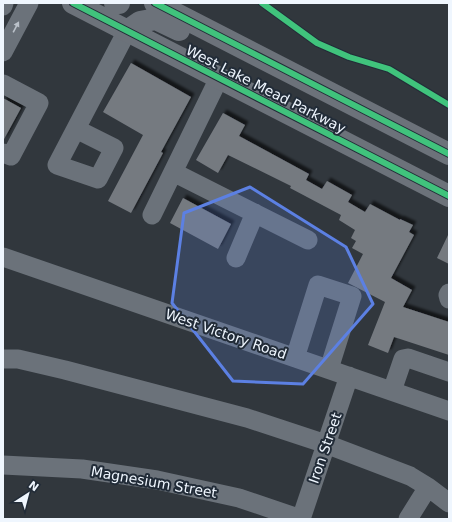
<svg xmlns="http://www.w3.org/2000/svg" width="452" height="522" font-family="'DejaVu Sans',sans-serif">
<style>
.building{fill:#757a80;filter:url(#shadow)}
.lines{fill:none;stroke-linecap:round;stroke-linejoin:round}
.minor{stroke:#6b727a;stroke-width:19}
.major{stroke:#6c727a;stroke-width:22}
.cycleway-casing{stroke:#222c38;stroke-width:8}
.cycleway{stroke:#40c37c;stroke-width:6}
.oneway{fill:#bac1c9}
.marked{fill:#5c80e3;fill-opacity:0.2;stroke:#5c80e3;stroke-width:3;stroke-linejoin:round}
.labels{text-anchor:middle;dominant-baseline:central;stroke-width:4;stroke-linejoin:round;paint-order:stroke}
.street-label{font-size:14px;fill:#eff6fe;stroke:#222c38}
</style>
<defs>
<filter id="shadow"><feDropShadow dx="3.5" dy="-3.5" stdDeviation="1" flood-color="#0009"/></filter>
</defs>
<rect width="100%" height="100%" fill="#31373d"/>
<path class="building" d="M 131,63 L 191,97 L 161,152 L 163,153 L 131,213 L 108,201 L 143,135 L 103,112 Z
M 3,98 L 21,108 L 3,141 Z
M 223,113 L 245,125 L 239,136 L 309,174 L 306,180 L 322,189 L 327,181 L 352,195 L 348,202 L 365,212 L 370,204 L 400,220 L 400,219 L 413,225 L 409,232 L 414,235 L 391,278 L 412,290 L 403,307 L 449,322 L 449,355 L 394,337 L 388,353 L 368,345 L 385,302 L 348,283 L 363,254 L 352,248 L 356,241 L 351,238 L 355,230 L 339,220 L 341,215 L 290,188 L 291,186 L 228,155 L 218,173 L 196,160 Z
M 183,198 L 231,224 L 218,249 L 170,223 Z
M 449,233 L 449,264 L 437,258 Z"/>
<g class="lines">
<path class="minor" d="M 3,6 L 4,3
M 3,52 L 29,3
M 3,84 L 39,103 L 11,156 L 3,153
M 76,129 L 114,148 L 98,179 L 57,165 L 127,31
M 173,172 L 308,240
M 152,215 L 219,78
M 3,257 L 449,411
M 236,258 L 255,213
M 449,293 L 448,295 L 449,299
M 295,358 L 318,285 L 352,296 L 329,369
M 3,359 L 18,359 L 65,370 L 247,418 L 326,444 L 410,476 L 428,487
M 392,391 L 403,359 L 408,358 L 449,372
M 3,465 L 82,469 L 157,480 L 239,498 L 301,519
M 301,519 L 349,376
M 408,519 L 428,487 L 449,503"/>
<path class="major" d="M 73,3 L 449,196
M 115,3 L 119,3
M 155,3 L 449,154
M 127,31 L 140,22 L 156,19 L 179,30"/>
<defs>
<path id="cycleway" d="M 73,3 L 449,196
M 155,3 L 449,154
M 262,3 L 317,43 L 349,57 L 389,69 L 449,105"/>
</defs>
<use href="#cycleway" class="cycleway-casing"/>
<use href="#cycleway" class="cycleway"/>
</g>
<defs><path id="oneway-solid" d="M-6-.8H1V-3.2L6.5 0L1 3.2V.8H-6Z"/></defs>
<use class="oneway" href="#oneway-solid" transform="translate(16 27) rotate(-62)"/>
<path class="marked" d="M 250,187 L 346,247 L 373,304 L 303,384 L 233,381 L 172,303 L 184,213 Z"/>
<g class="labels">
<g class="street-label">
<text transform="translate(266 89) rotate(27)">West Lake Mead Parkway</text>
<text transform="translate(226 334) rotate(19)">West Victory Road</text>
<text transform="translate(325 448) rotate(-71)">Iron Street</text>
<text transform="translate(154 482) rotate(10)">Magnesium Street</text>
</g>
</g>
<rect width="452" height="522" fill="none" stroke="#eff6fe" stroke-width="8"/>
<g transform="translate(28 494) rotate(36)" stroke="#222c38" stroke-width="3" paint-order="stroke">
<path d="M0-3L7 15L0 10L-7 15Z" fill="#eff6fe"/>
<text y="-6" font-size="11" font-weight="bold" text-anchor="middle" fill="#eff6fe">N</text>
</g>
</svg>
